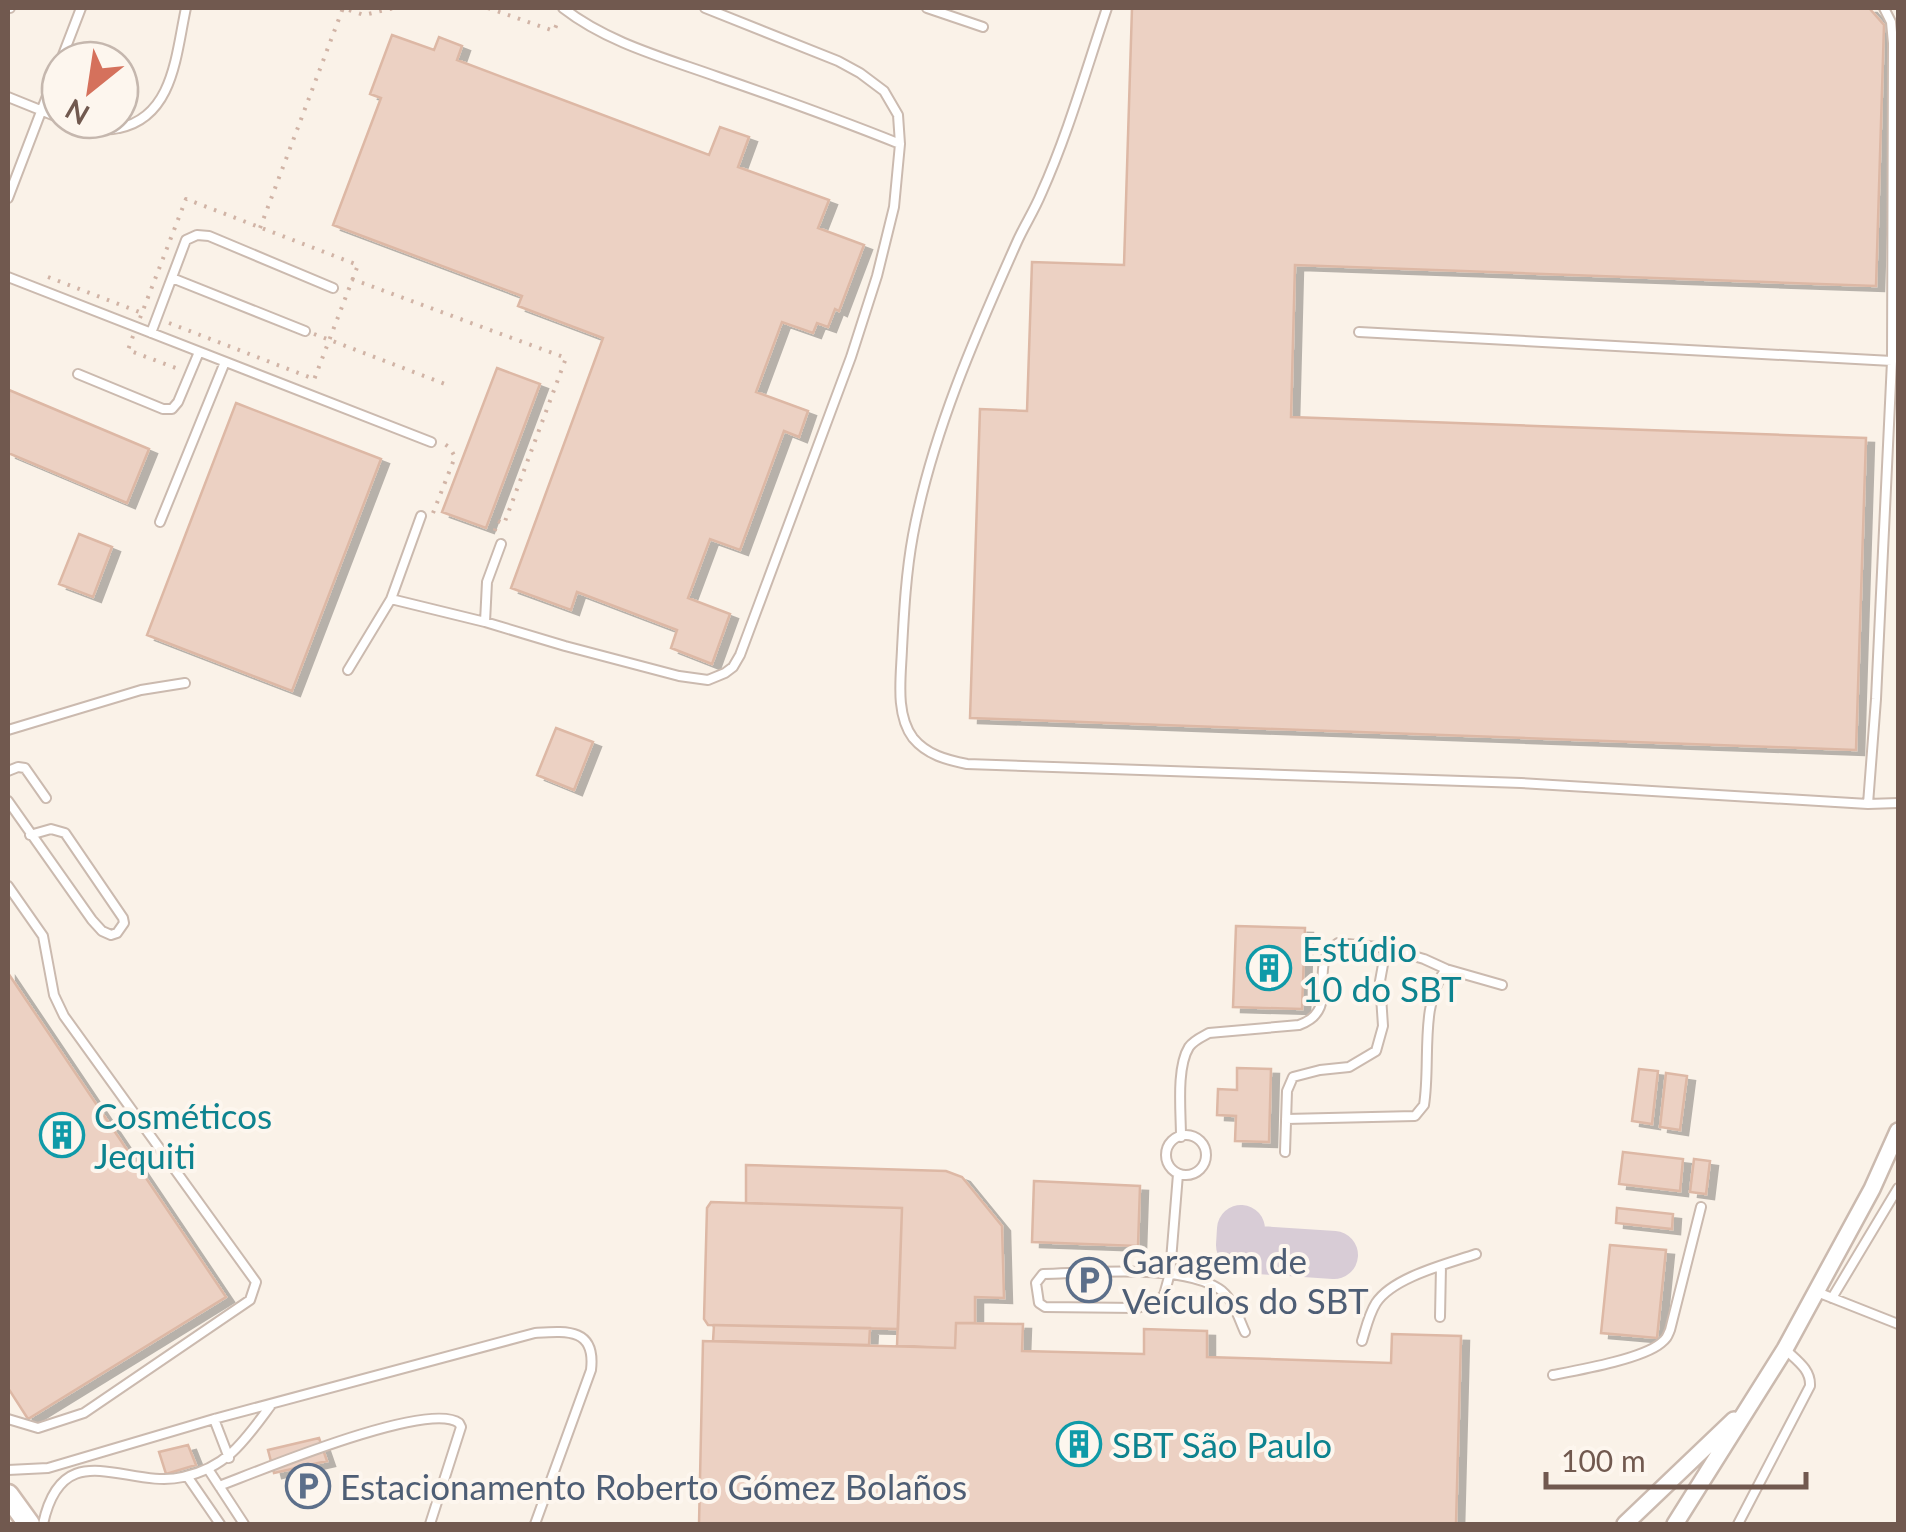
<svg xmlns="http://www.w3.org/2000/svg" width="1906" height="1532" font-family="Lato,sans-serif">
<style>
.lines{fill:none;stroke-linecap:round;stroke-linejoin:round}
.taxiway{stroke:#d8ccd6;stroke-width:48}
.building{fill:#ecd1c3;stroke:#ddb8a5;stroke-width:2.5;filter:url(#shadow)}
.lane-casing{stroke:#cbbaaf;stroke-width:12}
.street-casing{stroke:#cbbaaf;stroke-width:20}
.secondary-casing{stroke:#cfbcb0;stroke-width:25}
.path{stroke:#d1b4a6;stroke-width:4;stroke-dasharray:2.5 8;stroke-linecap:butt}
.lane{stroke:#fff;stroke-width:8}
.street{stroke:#fff;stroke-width:15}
.secondary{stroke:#fff;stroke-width:20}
.labels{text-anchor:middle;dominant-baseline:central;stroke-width:8;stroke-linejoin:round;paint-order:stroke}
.culture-label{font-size:35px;fill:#0d838f;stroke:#fdf6ee;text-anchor:start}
.service-label{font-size:35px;fill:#4e5e75;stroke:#fdf6ee;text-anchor:start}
</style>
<defs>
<filter id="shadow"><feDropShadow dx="8" dy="5" stdDeviation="0" flood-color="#0004"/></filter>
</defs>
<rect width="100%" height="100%" fill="#faf2e8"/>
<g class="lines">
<path class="taxiway" d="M 1241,1229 L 1240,1245 L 1244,1249 L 1334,1255"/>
</g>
<path class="building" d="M 1132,8 L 1869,8 L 1884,25 L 1876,286 L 1295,265 L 1291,417 L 1866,438 L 1856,750 L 970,718 L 980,409 L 1027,411 L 1032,262 L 1124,265 Z
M 392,35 L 434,50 L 439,37 L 462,46 L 457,60 L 709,155 L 720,127 L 749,137 L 738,167 L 829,200 L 818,228 L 864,245 L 839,311 L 835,309 L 828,327 L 817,323 L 813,333 L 782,322 L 756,392 L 808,411 L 799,437 L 784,431 L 740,550 L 710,539 L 688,598 L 730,614 L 712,664 L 671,648 L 677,630 L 577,592 L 571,610 L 511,588 L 603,338 L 518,306 L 522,296 L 333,225 L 381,98 L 370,94 Z
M 497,368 L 540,384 L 486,528 L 442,512 Z
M 9,390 L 149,449 L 127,503 L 8,453 Z
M 236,403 L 381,459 L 292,691 L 147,635 Z
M 79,534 L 112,547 L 93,597 L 59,584 Z
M 556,728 L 593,742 L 574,790 L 537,775 Z
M 1236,926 L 1305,928 L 1302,1009 L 1233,1007 Z
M 8,973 L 226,1297 L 28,1419 L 8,1388 Z
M 1237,1068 L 1271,1069 L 1269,1142 L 1235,1141 L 1236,1116 L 1217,1115 L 1218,1089 L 1237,1090 Z
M 1639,1069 L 1658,1071 L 1652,1124 L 1632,1121 Z
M 1666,1073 L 1687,1076 L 1680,1130 L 1660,1127 Z
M 1623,1152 L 1683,1159 L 1680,1191 L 1619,1184 Z
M 1694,1159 L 1710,1161 L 1706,1194 L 1690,1192 Z
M 746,1165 L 946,1171 L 962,1177 L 1002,1226 L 1004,1298 L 975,1297 L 975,1323 L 956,1323 L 955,1348 L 897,1346 L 902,1208 L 746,1203 Z
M 1034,1181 L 1140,1186 L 1138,1246 L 1032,1242 Z
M 711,1202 L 902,1208 L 898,1329 L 708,1325 L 704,1319 L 707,1208 Z
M 1617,1208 L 1673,1214 L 1672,1229 L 1616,1223 Z
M 1610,1245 L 1666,1250 L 1657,1338 L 1601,1333 Z
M 956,1323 L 1023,1324 L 1022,1351 L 1144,1354 L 1144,1329 L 1207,1331 L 1207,1357 L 1391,1363 L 1392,1334 L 1461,1336 L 1456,1524 L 699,1524 L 703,1341 L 955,1348 Z
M 714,1325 L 870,1328 L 869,1345 L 713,1341 Z
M 319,1438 L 327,1461 L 274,1473 L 268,1450 Z
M 188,1445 L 196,1465 L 166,1474 L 159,1452 Z"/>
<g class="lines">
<defs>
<path id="lane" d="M 8,8 L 10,8
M 563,8 C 608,43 665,58 718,77 C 779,98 840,120 900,144
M 927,8 L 983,27
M 1107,8 C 1086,70 1068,134 1041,194 C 1034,211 1024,226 1017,242 C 975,336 932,434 913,535 C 906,573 904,611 902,649 C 901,677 895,714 913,738 C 927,755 947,760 967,764 L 1521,783 L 1868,804 L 1898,803
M 61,60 L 81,8
M 8,97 L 60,118
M 66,120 C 81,127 102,132 119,128 C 174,117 176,53 186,8
M 8,198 L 60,62
M 8,277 L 431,442
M 172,278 L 305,331
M 1359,332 L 1892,361
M 151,333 L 186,240 L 197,235 L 209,236 L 333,288
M 78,374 L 163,409 L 172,409 L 178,402 L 199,352
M 160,522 L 225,362
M 391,599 L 485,622 L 565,646 L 679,676 L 708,680 L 725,673 L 733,667 L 740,655 L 851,357 L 877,276 L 894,207 L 900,144 L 898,115 L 884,91 L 860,73 L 838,61 L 705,8
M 485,622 L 487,582 L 501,544
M 348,670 L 391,599 L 421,516
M 8,730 L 141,690 L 185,683
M 8,771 L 18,767 L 25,768 L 46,798
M 8,801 L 92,920 L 102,931 L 111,935 L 117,933 L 124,923 L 123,918 L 65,833 L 51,829 L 30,835
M 1868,804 L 1876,699 L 1892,361 L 1893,43 L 1891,22 L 1884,8
M 8,886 L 43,936 L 54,995 L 64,1016 L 256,1282 L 250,1300 L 84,1413 L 38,1428 L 8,1419
M 1286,1119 L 1415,1116 L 1424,1105 C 1431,1062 1419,1004 1446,969 L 1502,985
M1166 1155a20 20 0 1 1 40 0a20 20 0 1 1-40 0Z
M 1181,1137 C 1181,1112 1176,1068 1189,1047 C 1194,1040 1202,1037 1209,1033 L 1299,1025 C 1344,1009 1304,965 1338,943 L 1386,948
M 1285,1152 L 1287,1091 L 1293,1077 L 1320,1070 L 1349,1067 L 1376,1051 L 1383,1026 L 1380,981 L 1386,948 L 1424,959 L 1446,969
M 1178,1174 L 1170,1273 L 1164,1295 L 1158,1301 L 1137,1308 L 1045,1307 L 1039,1303 L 1036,1283 L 1043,1274 C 1090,1273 1185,1263 1222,1291 C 1234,1301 1239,1319 1245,1332
M 1817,1292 L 1898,1324
M 1832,1298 L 1898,1188
M 1440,1317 L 1441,1266
M 1362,1341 C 1366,1328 1369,1314 1376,1303 C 1393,1277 1447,1264 1476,1254
M 1553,1375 C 1579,1370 1642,1359 1661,1343 C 1667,1338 1667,1337 1670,1330 L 1701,1207
M 214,1419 L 229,1458
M 208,1469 L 244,1524
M 8,1470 L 48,1468 L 214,1419 L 535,1333 C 567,1331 596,1328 591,1370 L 535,1524
M 187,1476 L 220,1524
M 219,1486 C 259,1471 428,1400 459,1423 L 461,1427 L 430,1524
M 43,1524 C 63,1432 127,1490 183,1477 C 228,1467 245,1440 271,1405
M 1738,1524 L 1810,1386 C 1811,1369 1796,1360 1785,1349"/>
<path id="street" d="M 1625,1524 L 1734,1420
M 1675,1524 L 1785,1349 L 1872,1189 L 1898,1131"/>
<path id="secondary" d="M 8,1495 L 29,1524"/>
</defs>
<use href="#lane" class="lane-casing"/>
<use href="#street" class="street-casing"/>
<use href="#secondary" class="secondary-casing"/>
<path class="path" d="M 488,8 L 554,31 L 558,21
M 260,228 L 343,8 L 364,15 L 394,8
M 48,277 L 142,313
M 352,279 L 566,358 L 504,524 L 498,521 L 494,533
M 140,318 L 186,199 L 358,265 L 312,385
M 169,323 L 314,379
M 314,334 L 445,384
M 133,336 L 128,350 L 181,370
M 433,513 L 455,457 L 450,448 L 442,442"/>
<use href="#lane" class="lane"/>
<use href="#street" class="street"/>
<use href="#secondary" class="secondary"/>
</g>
<defs>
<symbol id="building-ring" viewBox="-11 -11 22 22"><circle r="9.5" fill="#fdf6ee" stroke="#0f9aa8" stroke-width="1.5"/><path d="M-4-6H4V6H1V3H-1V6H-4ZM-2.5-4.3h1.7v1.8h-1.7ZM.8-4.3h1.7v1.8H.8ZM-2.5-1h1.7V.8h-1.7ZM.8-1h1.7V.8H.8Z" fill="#0f9aa8"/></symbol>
<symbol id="parking-ring" viewBox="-11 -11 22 22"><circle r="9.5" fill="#fdf6ee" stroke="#5c6f8a" stroke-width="1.5"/><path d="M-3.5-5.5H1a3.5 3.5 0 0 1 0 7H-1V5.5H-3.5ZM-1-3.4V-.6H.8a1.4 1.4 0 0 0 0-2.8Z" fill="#5c6f8a"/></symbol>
</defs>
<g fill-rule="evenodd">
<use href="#building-ring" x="1244" y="943" width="50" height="50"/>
<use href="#building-ring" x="37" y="1110" width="50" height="50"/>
<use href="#parking-ring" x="1064" y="1255" width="50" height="50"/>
<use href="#building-ring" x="1054" y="1419" width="50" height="50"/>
<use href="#parking-ring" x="283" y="1461" width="50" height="50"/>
</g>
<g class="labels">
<g class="culture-label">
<text x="1302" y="948">Estúdio<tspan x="1302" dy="40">10 do SBT</tspan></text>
<text x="94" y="1115">Cosméticos<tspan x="94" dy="40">Jequiti</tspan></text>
<text x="1112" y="1444">SBT São Paulo</text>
</g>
<g class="service-label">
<text x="1122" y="1260">Garagem de<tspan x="1122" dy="40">Veículos do SBT</tspan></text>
<text x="340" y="1486">Estacionamento Roberto Gómez Bolaños</text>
</g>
</g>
<rect width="1906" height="1532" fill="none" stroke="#71594f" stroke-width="20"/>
<g transform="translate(90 90) rotate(210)"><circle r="48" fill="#fdf6ee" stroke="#c5b7ae" stroke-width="2.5"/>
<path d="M0-8L18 38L0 25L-18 38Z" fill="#d5715c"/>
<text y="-15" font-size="28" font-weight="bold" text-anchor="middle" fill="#71594f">N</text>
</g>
<path d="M1546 1472v15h260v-15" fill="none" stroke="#71594f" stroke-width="5"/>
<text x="1561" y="1472" font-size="30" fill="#71594f" stroke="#fdf6ee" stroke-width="8" paint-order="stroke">100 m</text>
</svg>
